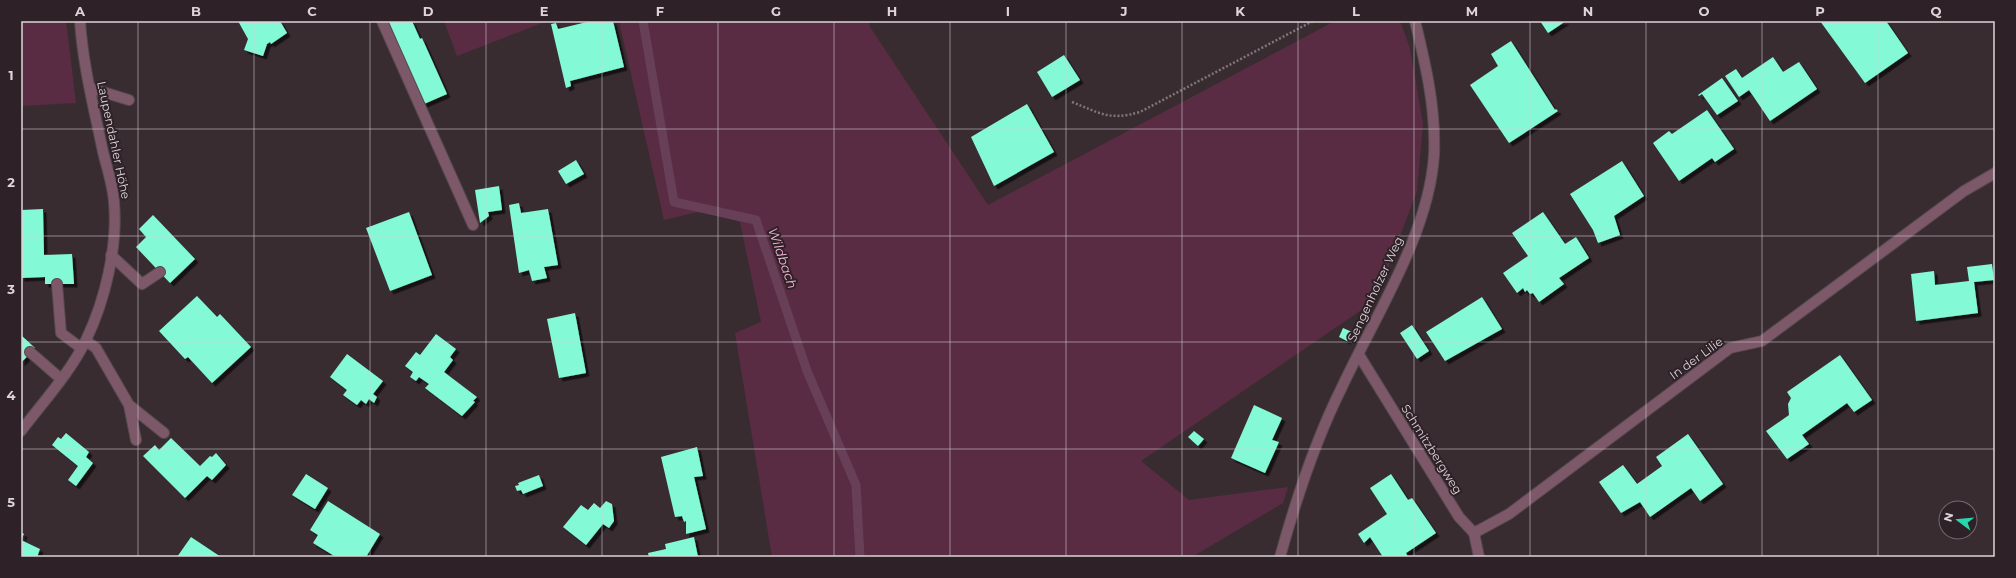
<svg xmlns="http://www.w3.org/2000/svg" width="2016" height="578" font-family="Montserrat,sans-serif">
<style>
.green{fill:#592c43}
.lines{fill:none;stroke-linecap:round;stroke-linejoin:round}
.stream{stroke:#674057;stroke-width:9}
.building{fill:#84f9d6;filter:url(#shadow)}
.service-casing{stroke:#564a4f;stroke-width:12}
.minor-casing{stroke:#564a4f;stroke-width:12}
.path{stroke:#80757a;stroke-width:2.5;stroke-dasharray:2 2;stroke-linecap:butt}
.service{stroke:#7c5869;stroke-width:10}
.minor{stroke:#7c5869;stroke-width:10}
.grid{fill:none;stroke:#ddd5d8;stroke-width:1;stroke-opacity:0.55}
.labels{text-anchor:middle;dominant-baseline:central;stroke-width:4;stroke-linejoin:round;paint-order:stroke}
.street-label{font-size:12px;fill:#ddd5d8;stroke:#2e2228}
.water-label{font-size:13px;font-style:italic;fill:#f6b2d2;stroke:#2e2228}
.neatline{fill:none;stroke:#ddd5d8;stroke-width:1.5}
.grid-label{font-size:13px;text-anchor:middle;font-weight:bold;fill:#ddd5d8}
</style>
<defs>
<filter id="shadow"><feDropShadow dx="3.5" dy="3.5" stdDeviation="0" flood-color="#0009"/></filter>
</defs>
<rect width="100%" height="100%" fill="#382c31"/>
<path class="green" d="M 21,21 L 66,21 L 76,103 L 21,106 Z
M 444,21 L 547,21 L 457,56 Z
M 619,21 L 869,21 L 870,27 L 988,205 L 1335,21 L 1400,21 L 1410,48 L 1423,124 L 1417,191 L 1376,300 L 1141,461 L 1189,500 L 1288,487 L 1283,503 L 1192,557 L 772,557 L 735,333 L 761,322 L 740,222 L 702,211 L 664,220 Z"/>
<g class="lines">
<path class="stream" d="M 643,21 L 674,202 L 756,220 L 807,371 L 856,485 L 860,557"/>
</g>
<path class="building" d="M 238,21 L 280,21 L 287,33 L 271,44 L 270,42 L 267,44 L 263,56 L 244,50 L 248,39 Z
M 388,21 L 412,21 L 420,39 L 422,38 L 447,94 L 424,104 Z
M 591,21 L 613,21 L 624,67 L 570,81 L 571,86 L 566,88 L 551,24 L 556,23 L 558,29 Z
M 1540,21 L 1566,21 L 1548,33 Z
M 1820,21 L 1886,21 L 1908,53 L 1865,83 Z
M 1511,41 L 1555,110 L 1556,109 L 1558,111 L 1509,143 L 1470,85 L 1498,66 L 1491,54 Z
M 1064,55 L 1080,80 L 1052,97 L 1037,72 Z
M 1773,57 L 1783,72 L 1799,62 L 1817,89 L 1770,121 L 1749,90 L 1739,97 L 1725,76 L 1736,69 L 1742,78 Z
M 1722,78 L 1738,101 L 1717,115 L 1702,94 L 1699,96 L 1698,95 Z
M 1027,104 L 1054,152 L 994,186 L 971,137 Z
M 1707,110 L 1734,149 L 1715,162 L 1712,158 L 1679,181 L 1653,143 L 1669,131 L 1672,134 Z
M 576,160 L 584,174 L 566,184 L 558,171 Z
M 1622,161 L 1644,196 L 1614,216 L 1620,235 L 1598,243 L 1593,230 L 1570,194 Z
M 499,186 L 502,210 L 488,212 L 489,216 L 480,223 L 475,190 Z
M 519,203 L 521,213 L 548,209 L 558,265 L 544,267 L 547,278 L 532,281 L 529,270 L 519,273 L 509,205 Z
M 43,209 L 44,255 L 72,254 L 74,284 L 45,284 L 45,277 L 21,278 L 21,210 Z
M 409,212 L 432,275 L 390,291 L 366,228 Z
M 1543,212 L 1565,244 L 1576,237 L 1589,258 L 1559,278 L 1564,284 L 1539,302 L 1533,293 L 1530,294 L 1527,290 L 1525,292 L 1523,288 L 1517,293 L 1503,273 L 1528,256 L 1512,233 Z
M 153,215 L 195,259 L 170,283 L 136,247 L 146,237 L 139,229 Z
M 1992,264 L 1994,280 L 1974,282 L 1978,313 L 1916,321 L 1911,274 L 1934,271 L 1935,285 L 1969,281 L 1967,267 Z
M 197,296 L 217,317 L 220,314 L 251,347 L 212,383 L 188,357 L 185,359 L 159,331 Z
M 1482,297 L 1502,329 L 1445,361 L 1426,332 Z
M 575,313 L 586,373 L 559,378 L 547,319 Z
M 1412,325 L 1429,351 L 1417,359 L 1400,333 Z
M 1343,328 L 1352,332 L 1347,341 L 1339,337 Z
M 436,334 L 456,349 L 450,357 L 453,360 L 444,372 L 477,397 L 473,401 L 475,402 L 462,416 L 425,388 L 429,384 L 419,377 L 416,381 L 410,377 L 413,372 L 405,366 L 416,352 L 420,355 Z
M 21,335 L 35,348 L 21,363 Z
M 347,354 L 383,381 L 373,394 L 377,397 L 374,403 L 369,399 L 366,404 L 361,400 L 357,405 L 343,395 L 347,390 L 330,377 Z
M 1840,355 L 1872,400 L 1854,412 L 1847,403 L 1802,435 L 1809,444 L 1787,459 L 1766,431 L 1789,415 L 1788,404 L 1791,398 L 1787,392 Z
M 1254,405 L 1282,418 L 1272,440 L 1279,442 L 1265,473 L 1231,458 Z
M 1194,431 L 1204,439 L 1198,446 L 1188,437 Z
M 66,433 L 89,452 L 86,457 L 93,463 L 76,486 L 68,480 L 78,466 L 52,445 L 58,437 L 61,439 Z
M 1688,434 L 1723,484 L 1700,501 L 1691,488 L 1650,517 L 1640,502 L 1621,513 L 1599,482 L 1623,465 L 1637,484 L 1662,466 L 1656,457 Z
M 171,438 L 200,466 L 210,456 L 212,457 L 216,453 L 226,465 L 212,480 L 207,476 L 185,498 L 143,456 L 155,445 L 159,450 Z
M 697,447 L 703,476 L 694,477 L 706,529 L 686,534 L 686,521 L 684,522 L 682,516 L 675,517 L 661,457 Z
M 306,474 L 328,488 L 315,509 L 292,495 Z
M 1391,474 L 1408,500 L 1412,498 L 1436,533 L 1406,553 L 1408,557 L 1383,557 L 1370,537 L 1364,543 L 1358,534 L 1387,514 L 1370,488 Z
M 539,475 L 543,486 L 523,494 L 521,490 L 517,491 L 515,486 L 519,485 L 518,483 Z
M 328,501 L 380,534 L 366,557 L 336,557 L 313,543 L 318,535 L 310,530 Z
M 606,501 L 612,504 L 614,521 L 609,528 L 603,524 L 586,545 L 563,527 L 581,505 L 588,510 L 594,503 L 600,508 Z
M 21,532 L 24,534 L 21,540 L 40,549 L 37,557 L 21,557 Z
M 191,537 L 221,557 L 177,557 Z
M 694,537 L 698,557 L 649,557 L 648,553 L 666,549 L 665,544 Z"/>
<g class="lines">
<defs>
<path id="service" d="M 382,21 L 473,225
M 90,88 L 129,100
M 111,255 L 142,284 L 160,272
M 57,284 L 61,333 L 81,348
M 86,341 L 96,348 L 129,405 L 164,433
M 30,352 L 61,379
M 129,405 L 136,440
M 1474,533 L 1479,557"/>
<path id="minor" d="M 1359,355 L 1459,517 L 1474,533 L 1509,514 L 1730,348 L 1762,341 L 1964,191 L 1995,173
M 21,431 C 43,402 70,373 86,340 C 105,301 118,246 114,202 C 113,186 107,168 103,152 C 94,108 83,66 80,21
M 1280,557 C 1296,499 1315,441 1342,387 C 1375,316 1429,234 1434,155 C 1436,109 1426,66 1415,21"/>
</defs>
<use href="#service" class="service-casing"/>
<use href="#minor" class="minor-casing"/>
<path class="path" d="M 1072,102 C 1100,113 1109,121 1140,112 L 1313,21"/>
<use href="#service" class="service"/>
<use href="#minor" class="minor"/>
</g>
<path class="grid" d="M 138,21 L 138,557M 254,21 L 254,557M 370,21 L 370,557M 486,21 L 486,557M 602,21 L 602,557M 718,21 L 718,557M 834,21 L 834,557M 950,21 L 950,557M 1066,21 L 1066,557M 1182,21 L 1182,557M 1298,21 L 1298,557M 1414,21 L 1414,557M 1530,21 L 1530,557M 1646,21 L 1646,557M 1762,21 L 1762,557M 1878,21 L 1878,557M 21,129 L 1995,129M 21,236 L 1995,236M 21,342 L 1995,342M 21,449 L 1995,449"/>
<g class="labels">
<g class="street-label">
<text transform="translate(114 140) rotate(78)">Laupendahler Höhe</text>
<text transform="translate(1375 289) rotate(-65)">Sengenholzer Weg</text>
<text transform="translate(1696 358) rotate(-36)">In der Lilie</text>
<text transform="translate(1432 449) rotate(58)">Schmitzbergweg</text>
</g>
<g class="water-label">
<text transform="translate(783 258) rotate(71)">Wildbach</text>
</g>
</g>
<rect width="2016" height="578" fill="none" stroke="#2e2228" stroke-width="44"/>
<g transform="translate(1958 520) rotate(286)"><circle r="19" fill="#2e2228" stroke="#746a6e"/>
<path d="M0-3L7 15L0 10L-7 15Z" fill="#29d5ad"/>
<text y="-6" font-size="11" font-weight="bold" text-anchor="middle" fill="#ddd5d8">N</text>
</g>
<rect x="22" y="22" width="1972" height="534" class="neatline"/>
<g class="grid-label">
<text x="80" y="16">A</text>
<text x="196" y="16">B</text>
<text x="312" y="16">C</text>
<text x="428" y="16">D</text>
<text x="544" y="16">E</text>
<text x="660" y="16">F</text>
<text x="776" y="16">G</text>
<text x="892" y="16">H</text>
<text x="1008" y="16">I</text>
<text x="1124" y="16">J</text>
<text x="1240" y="16">K</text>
<text x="1356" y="16">L</text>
<text x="1472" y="16">M</text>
<text x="1588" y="16">N</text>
<text x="1704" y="16">O</text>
<text x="1820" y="16">P</text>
<text x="1936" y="16">Q</text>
<text x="11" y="80">1</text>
<text x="11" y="187">2</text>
<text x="11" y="294">3</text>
<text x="11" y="400">4</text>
<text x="11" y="507">5</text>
</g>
</svg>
